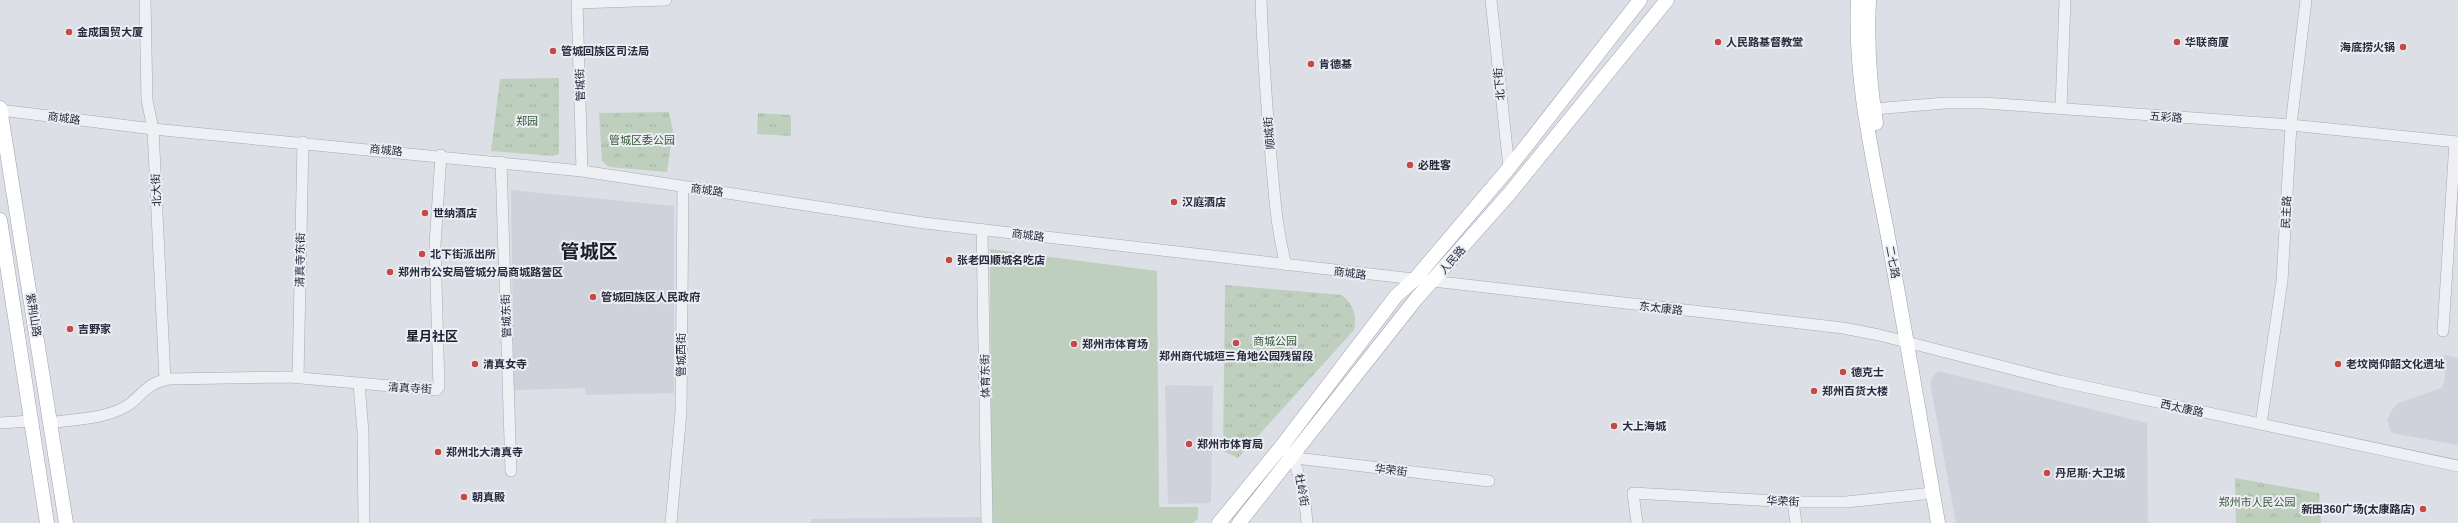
<svg xmlns="http://www.w3.org/2000/svg" width="2458" height="523" font-family="Helvetica,'Noto Sans SC',sans-serif">
<style>
.built{fill:#cfd1db}
.grass{fill:url(#grass-tufts)}
.garden{fill:#bfcfbe}
.lines{fill:none;stroke-linecap:round;stroke-linejoin:round}
.minor-casing{stroke:#a6a9b3;stroke-width:12}
.major-casing{stroke:#9ca1b1;stroke-width:15}
.minor{stroke:#eff0f4;stroke-width:11}
.major{stroke:#fff;stroke-width:14}
.poi-dot{fill:#c74945;stroke:#eceef4;stroke-width:1.5}
.labels{text-anchor:middle;dominant-baseline:central;stroke-width:4;stroke-linejoin:round;paint-order:stroke}
.poi-label{font-size:11px;font-weight:bold;fill:#272b3c;stroke:#eceef4;text-anchor:start}
.street-label{font-size:11px;fill:#272b3c;stroke:#eceef4}
.park-label{font-size:11px;fill:#355735;stroke:#eceef4}
.quarter-label{font-size:13px;font-weight:bold;fill:#191c2c;stroke:#eceef4}
.town-label{font-size:19px;font-weight:bold;fill:#191c2c;stroke:#eceef4}
</style>
<defs>
<pattern id="grass-tufts" width="24" height="20" patternUnits="userSpaceOnUse"><rect width="24" height="20" fill="#bfcfbe"/><path d="M3 7l-1-3M5 7V3M7 7l1-3M15 17l-1-3M17 17v-4M19 17l1-3" fill="none" stroke="#a4b2a4"/></pattern>
</defs>
<rect width="100%" height="100%" fill="#dddfe6"/>
<path class="built" d="M 511,190 L 674,206 L 674,393 L 586,395 L 585,388 L 514,390 Z
M 2444,355 L 2458,358 L 2458,445 L 2391,433 L 2387,420 L 2393,408 L 2399,403 L 2441,388 L 2445,381 Z
M 1938,371 L 2147,423 L 2148,523 L 1956,523 L 1930,382 L 1934,375 Z
M 1165,385 L 1213,386 L 1211,503 L 1168,504 Z
M 983,517 L 983,523 L 811,523 L 811,519 Z"/>
<path class="grass" d="M 559,78 L 559,154 L 553,156 L 491,151 L 500,79 Z
M 669,112 L 673,131 L 667,172 L 610,167 L 602,161 L 599,113 Z
M 758,113 L 791,115 L 791,136 L 757,134 Z
M 1225,285 L 1342,295 C 1354,306 1357,315 1354,330 L 1238,458 L 1223,451 Z
M 2235,478 L 2319,493 L 2321,523 L 2236,523 Z"/>
<path class="garden" d="M 990,249 L 1157,271 L 1159,507 L 1198,507 L 1198,518 L 1194,523 L 991,523 Z"/>
<g class="lines">
<defs>
<path id="minor" d="M 145,0 L 147,100 L 153,129 L 165,380
M 577,0 L 582,171
M 1261,0 C 1263,56 1267,112 1272,168 C 1275,202 1277,231 1286,265
M 1491,0 L 1509,168
M 577,3 L 666,0
M 1874,109 L 1945,103 L 1984,103 L 2291,125 L 2458,142
M 2061,109 L 2065,0
M 0,110 L 153,129 L 582,171 L 924,223 L 1843,328 L 1879,335 L 2059,381 L 2458,466
M 501,162 L 511,471
M 982,229 L 987,523
M 2443,331 L 2455,142
M 298,378 L 303,142
M 359,384 L 363,432 L 364,523
M 0,423 L 31,421
M 50,423 C 73,419 102,419 123,408 C 143,398 142,384 169,379 L 290,377 L 436,390 L 439,387 L 435,245 L 441,155
M 2261,424 L 2282,281 L 2291,125 L 2306,0
M 1287,452 L 1293,457 L 1304,459 L 1489,481
M 1293,457 L 1304,492 L 1307,523
M 1793,502 L 1796,523
M 671,523 L 681,412 L 683,188
M 1637,523 L 1633,493 L 1793,502 L 1846,502 L 1933,493"/>
<path id="major" d="M 1858,0 C 1854,82 1874,162 1889,242 C 1906,336 1922,429 1938,523
M 1869,0 C 1867,42 1869,81 1876,123
M 0,108 L 66,523
M 0,220 L 47,523
M 1219,523 L 1281,447 L 1396,296 L 1414,280 L 1509,168 L 1640,0
M 1239,523 L 1416,299 L 1509,194 L 1667,0"/>
</defs>
<use href="#minor" class="minor-casing"/>
<use href="#major" class="major-casing"/>
<use href="#minor" class="minor"/>
<use href="#major" class="major"/>
</g>
<g class="poi-dot">
<circle cx="69" cy="32" r="4"/>
<circle cx="1718" cy="42" r="4"/>
<circle cx="2177" cy="42" r="4"/>
<circle cx="2403" cy="47" r="4"/>
<circle cx="553" cy="51" r="4"/>
<circle cx="1311" cy="64" r="4"/>
<circle cx="1410" cy="165" r="4"/>
<circle cx="1174" cy="202" r="4"/>
<circle cx="425" cy="213" r="4"/>
<circle cx="422" cy="254" r="4"/>
<circle cx="949" cy="260" r="4"/>
<circle cx="390" cy="272" r="4"/>
<circle cx="593" cy="297" r="4"/>
<circle cx="70" cy="329" r="4"/>
<circle cx="1236" cy="343" r="4"/>
<circle cx="1074" cy="344" r="4"/>
<circle cx="475" cy="364" r="4"/>
<circle cx="2338" cy="364" r="4"/>
<circle cx="1843" cy="372" r="4"/>
<circle cx="1814" cy="391" r="4"/>
<circle cx="1614" cy="426" r="4"/>
<circle cx="1189" cy="444" r="4"/>
<circle cx="438" cy="452" r="4"/>
<circle cx="2047" cy="473" r="4"/>
<circle cx="464" cy="497" r="4"/>
<circle cx="2423" cy="509" r="4"/>
</g>
<g class="labels">
<g class="poi-label">
<text x="77" y="32">金成国贸大厦</text>
<text x="1726" y="42">人民路基督教堂</text>
<text x="2185" y="42">华联商厦</text>
<text x="2395" y="47" text-anchor="end">海底捞火锅</text>
<text x="561" y="51">管城回族区司法局</text>
<text x="1319" y="64">肯德基</text>
<text x="1418" y="165">必胜客</text>
<text x="1182" y="202">汉庭酒店</text>
<text x="433" y="213">世纳酒店</text>
<text x="430" y="254">北下街派出所</text>
<text x="957" y="260">张老四顺城名吃店</text>
<text x="398" y="272">郑州市公安局管城分局商城路营区</text>
<text x="601" y="297">管城回族区人民政府</text>
<text x="78" y="329">吉野家</text>
<text x="1082" y="344">郑州市体育场</text>
<text x="1236" y="356" text-anchor="middle">郑州商代城垣三角地公园残留段</text>
<text x="483" y="364">清真女寺</text>
<text x="2346" y="364">老坟岗仰韶文化遗址</text>
<text x="1851" y="372">德克士</text>
<text x="1822" y="391">郑州百货大楼</text>
<text x="1622" y="426">大上海城</text>
<text x="1197" y="444">郑州市体育局</text>
<text x="446" y="452">郑州北大清真寺</text>
<text x="2055" y="473">丹尼斯·大卫城</text>
<text x="472" y="497">朝真殿</text>
<text x="2415" y="509" text-anchor="end">新田360广场(太康路店)</text>
</g>
<g class="street-label">
<text transform="translate(1499 84) rotate(-95)">北下街</text>
<text transform="translate(580 85) rotate(-92)">管城街</text>
<text transform="translate(2166 117) rotate(4)">五彩路</text>
<text transform="translate(64 118) rotate(7)">商城路</text>
<text transform="translate(1269 133) rotate(-95)">顺城街</text>
<text transform="translate(386 150) rotate(5)">商城路</text>
<text transform="translate(156 190) rotate(-93)">北大街</text>
<text transform="translate(707 190) rotate(7)">商城路</text>
<text transform="translate(2286 212) rotate(-87)">民主路</text>
<text transform="translate(1028 235) rotate(7)">商城路</text>
<text transform="translate(300 260) rotate(-89)">清真寺东街</text>
<text transform="translate(1452 260) rotate(-49)">人民路</text>
<text transform="translate(1893 262) rotate(79)">二七路</text>
<text transform="translate(1350 273) rotate(7)">商城路</text>
<text transform="translate(1661 308) rotate(6)">东太康路</text>
<text transform="translate(34 315) rotate(81)">紫荆山路</text>
<text transform="translate(506 316) rotate(-92)">管城东街</text>
<text transform="translate(681 355) rotate(-90)">管城西街</text>
<text transform="translate(985 376) rotate(-91)">体育东街</text>
<text transform="translate(410 388) rotate(3)">清真寺街</text>
<text transform="translate(2182 408) rotate(12)">西太康路</text>
<text transform="translate(1391 470) rotate(7)">华荣街</text>
<text transform="translate(1302 490) rotate(79)">杜岭街</text>
<text transform="translate(1783 501) rotate(3)">华荣街</text>
</g>
<g class="park-label">
<text x="527" y="121">郑园</text>
<text x="642" y="140">管城区委公园</text>
<text x="1275" y="341">商城公园</text>
<text x="2257" y="502">郑州市人民公园</text>
</g>
<g class="quarter-label">
<text x="432" y="336">星月社区</text>
</g>
<g class="town-label">
<text x="589" y="251">管城区</text>
</g>
</g>
</svg>
